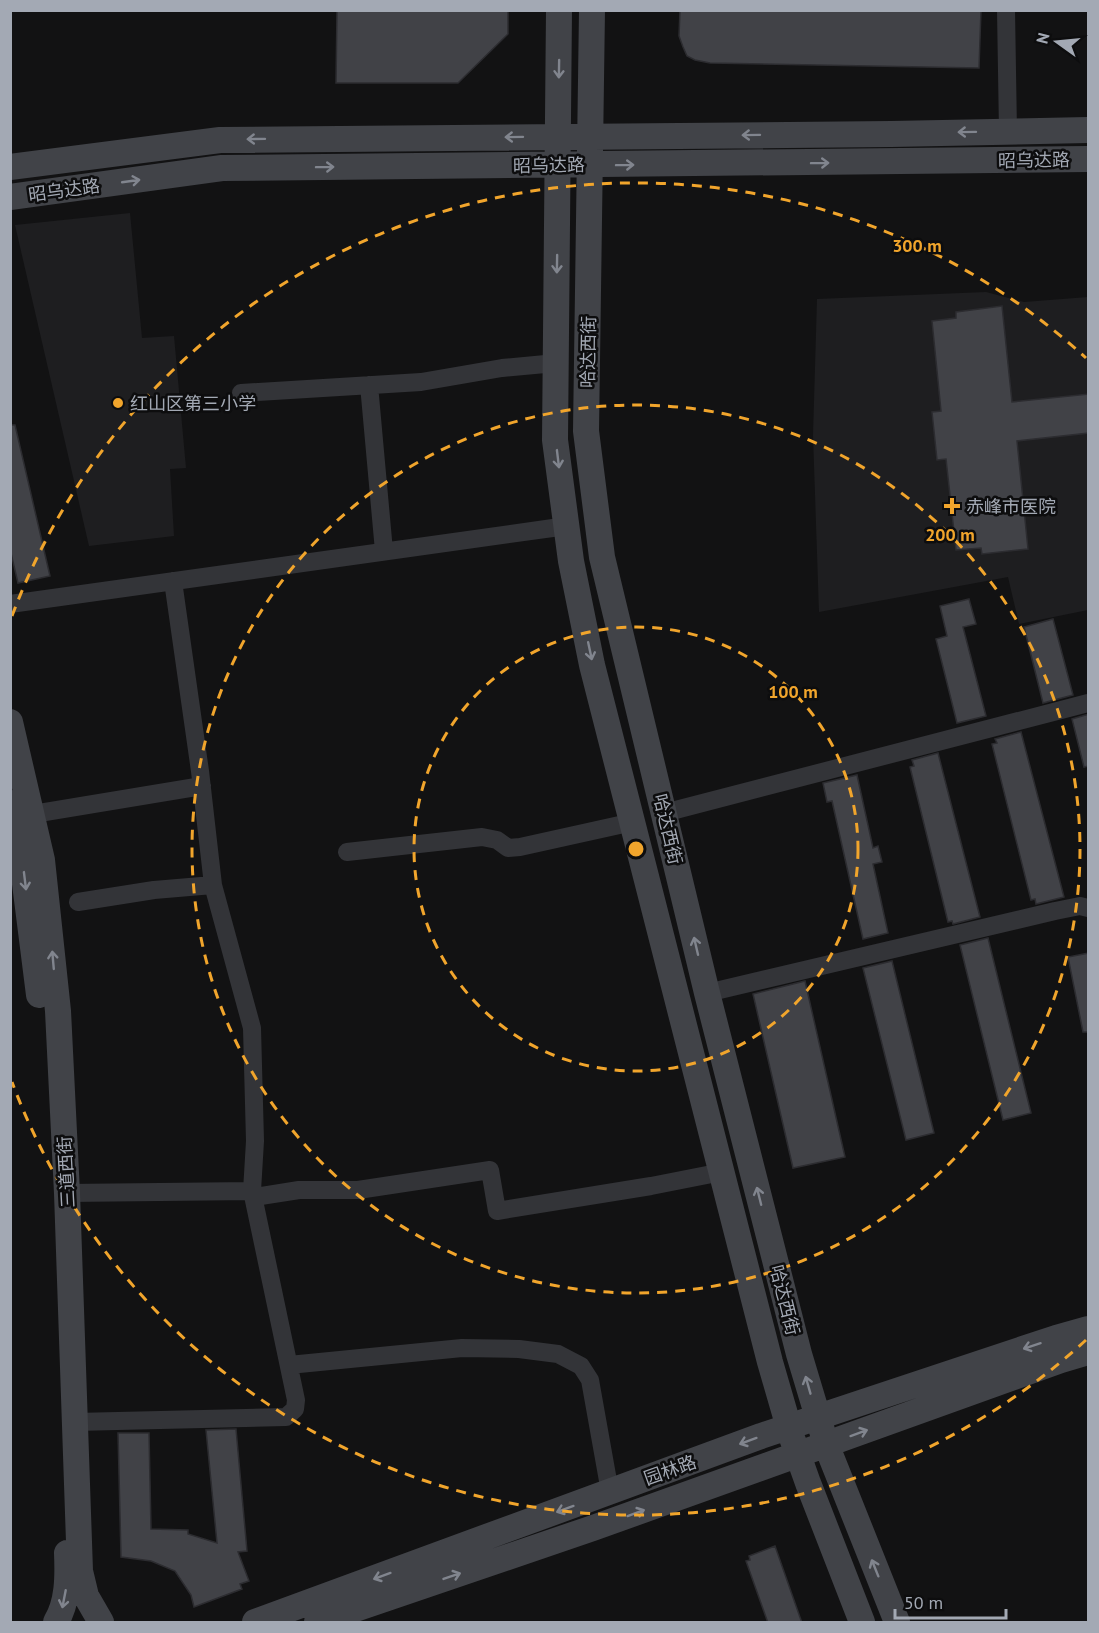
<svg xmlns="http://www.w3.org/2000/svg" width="1099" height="1633" font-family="'PT Sans','Noto Sans SC',sans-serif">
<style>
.built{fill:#1e1e20}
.building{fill:#414247;stroke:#2c2c30;stroke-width:1.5}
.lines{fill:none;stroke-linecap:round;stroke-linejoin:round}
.street{stroke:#333438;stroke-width:18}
.secondary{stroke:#414348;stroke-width:26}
.oneway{stroke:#81858e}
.ring{fill:none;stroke:#f1a52c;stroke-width:3;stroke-dasharray:10 8}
.poi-dot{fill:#f1a52c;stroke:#0d0d0e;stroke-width:2}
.labels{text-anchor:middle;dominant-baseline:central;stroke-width:5;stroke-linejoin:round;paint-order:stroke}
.street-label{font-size:18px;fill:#a3a9b4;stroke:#0d0d0e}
.poi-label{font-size:18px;fill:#a3a9b4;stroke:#0d0d0e;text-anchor:start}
.centre{fill:#f1a52c;stroke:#0d0d0e;stroke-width:3}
.ring-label{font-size:18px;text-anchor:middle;font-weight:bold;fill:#f1a52c;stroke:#0d0d0e;stroke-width:5;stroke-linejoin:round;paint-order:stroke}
</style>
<rect width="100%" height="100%" fill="#121213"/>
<path class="built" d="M 130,213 L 142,338 L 174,336 L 186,468 L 170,469 L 174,536 L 89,546 L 15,225 Z
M 986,292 L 1024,302 L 1088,297 L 1088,610 L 1019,624 L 1008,577 L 819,612 L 813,435 L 817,299 Z"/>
<path class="building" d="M 337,10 L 508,10 L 508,34 L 458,83 L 336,83 Z
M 680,10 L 981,10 L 979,68 L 710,63 L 695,60 L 687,56 L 683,47 L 679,36 Z
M 1002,306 L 1012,402 L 1089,394 L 1089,433 L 1017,441 L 1028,549 L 982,554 L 981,548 L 956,550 L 946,459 L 937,460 L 932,412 L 941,411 L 932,321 L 956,318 L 956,312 Z
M 10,425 L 15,425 L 50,576 L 18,583 L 10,549 Z
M 969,599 L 976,624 L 963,627 L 986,716 L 957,723 L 936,639 L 947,636 L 940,606 Z
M 1053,619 L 1073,695 L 1043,703 L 1024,627 Z
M 1089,714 L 1089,766 L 1084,767 L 1072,719 Z
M 1021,732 L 1064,897 L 1036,904 L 1035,899 L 1031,900 L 992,744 L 997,743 L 995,739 Z
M 938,753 L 980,917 L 953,924 L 952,921 L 948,922 L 910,767 L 914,766 L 912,760 Z
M 857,775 L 873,848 L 878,846 L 882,862 L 873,864 L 888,933 L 863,939 L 832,801 L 827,802 L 823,783 Z
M 988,938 L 1031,1113 L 1003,1120 L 960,945 Z
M 1089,953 L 1089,1032 L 1083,1032 L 1068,957 Z
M 892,961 L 934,1133 L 906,1140 L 863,968 Z
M 805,981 L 845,1157 L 793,1168 L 753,994 Z
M 236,1429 L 247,1551 L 238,1552 L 249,1581 L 240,1584 L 242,1589 L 194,1607 L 191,1595 L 175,1571 L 151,1561 L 121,1557 L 118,1433 L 149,1433 L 151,1529 L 188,1530 L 188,1534 L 217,1543 L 206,1430 Z
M 775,1546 L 802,1623 L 768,1623 L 746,1561 L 750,1560 L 749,1556 Z"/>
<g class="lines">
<path class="street" d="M 1006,10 L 1008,132
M 369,385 L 384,551
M 241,393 L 421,382 L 502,368 L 556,363
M 10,604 L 567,526
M 664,813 L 1088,703
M 21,816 L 202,786
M 347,852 L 482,837 L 497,840 L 508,848 L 520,847 L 633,822
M 78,902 L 154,890 L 213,885
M 707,993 L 1055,911 L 1080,906 L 1088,908
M 67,1193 L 252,1191
M 254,1197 L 299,1190 L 358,1190 L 490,1170 L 497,1211 L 651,1186 L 722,1172
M 289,1365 L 462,1348 L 519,1349 L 558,1354 L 581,1366 L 590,1380 L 610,1492
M 75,1422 L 286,1417 L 295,1409 L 296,1400 L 252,1191 L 255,1141 L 252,1028 L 213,885 L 200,771 L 173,581"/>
<path class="secondary" d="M 559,10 L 555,440 L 571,561 L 592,665 L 770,1362 L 792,1438 L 808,1483 L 862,1622
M 592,10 L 586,431 L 602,557 L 707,993 L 799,1354 L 826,1444 L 897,1622
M 10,167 L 220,140 L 891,134 L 1088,130
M 10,197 L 222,168 L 1088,159
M 10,722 L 42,860 L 58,1011 L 67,1193 L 80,1571 L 86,1596 L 101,1622
M 10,803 L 22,860 L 39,995
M 56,1622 C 68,1602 68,1577 67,1553
M 255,1622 L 761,1436 L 1056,1338 L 1088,1329
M 317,1622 L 593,1528 L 1061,1360 L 1088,1352"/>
</g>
<defs><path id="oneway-shaft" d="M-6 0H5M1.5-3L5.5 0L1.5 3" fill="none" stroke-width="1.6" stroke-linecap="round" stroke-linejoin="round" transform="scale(1.5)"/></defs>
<g class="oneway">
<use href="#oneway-shaft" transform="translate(559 69) rotate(91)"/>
<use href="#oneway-shaft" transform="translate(967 132) rotate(179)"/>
<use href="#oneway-shaft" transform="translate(751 135) rotate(179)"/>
<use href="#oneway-shaft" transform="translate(514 137) rotate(179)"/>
<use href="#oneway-shaft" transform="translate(256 139) rotate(179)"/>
<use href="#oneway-shaft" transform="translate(820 163) rotate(-1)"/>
<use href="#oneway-shaft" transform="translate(625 165) rotate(-1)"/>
<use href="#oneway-shaft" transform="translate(325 167) rotate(-1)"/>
<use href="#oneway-shaft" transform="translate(131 181) rotate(-8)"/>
<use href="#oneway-shaft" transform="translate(557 264) rotate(91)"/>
<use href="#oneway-shaft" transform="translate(558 459) rotate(83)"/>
<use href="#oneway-shaft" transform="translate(590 651) rotate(78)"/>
<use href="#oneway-shaft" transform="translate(25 881) rotate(83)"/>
<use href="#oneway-shaft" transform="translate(696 946) rotate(-103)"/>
<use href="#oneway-shaft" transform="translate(53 960) rotate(-95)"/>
<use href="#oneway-shaft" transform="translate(759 1196) rotate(-104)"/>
<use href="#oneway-shaft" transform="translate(1032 1346) rotate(162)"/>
<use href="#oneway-shaft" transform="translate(808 1385) rotate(-106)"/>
<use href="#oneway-shaft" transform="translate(859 1433) rotate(-20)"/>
<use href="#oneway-shaft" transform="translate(748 1441) rotate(160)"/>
<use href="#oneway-shaft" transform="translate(565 1509) rotate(160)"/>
<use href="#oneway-shaft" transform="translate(636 1513) rotate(-20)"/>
<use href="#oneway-shaft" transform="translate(875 1568) rotate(-112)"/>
<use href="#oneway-shaft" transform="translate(382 1576) rotate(160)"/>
<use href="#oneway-shaft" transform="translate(452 1576) rotate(-19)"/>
<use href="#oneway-shaft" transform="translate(64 1599) rotate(101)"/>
</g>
<g class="ring">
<circle cx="636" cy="849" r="222"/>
<circle cx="636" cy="849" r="444"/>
<path d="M1086 1340A666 666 0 0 1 12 1082M12 616A666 666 0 0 1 1086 358"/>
</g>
<g class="poi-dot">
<circle cx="118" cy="403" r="6"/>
<path d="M949 497h6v6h6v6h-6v6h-6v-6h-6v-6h6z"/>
</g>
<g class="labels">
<g class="street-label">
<text transform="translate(1034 160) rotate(-1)">昭乌达路</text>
<text transform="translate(549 165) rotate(-1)">昭乌达路</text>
<text transform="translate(64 190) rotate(-8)">昭乌达路</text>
<text transform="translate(588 352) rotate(-89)">哈达西街</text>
<text transform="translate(668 829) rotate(77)">哈达西街</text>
<text transform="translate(66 1172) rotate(-93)">三道西街</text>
<text transform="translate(785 1300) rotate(76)">哈达西街</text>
<text transform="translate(670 1470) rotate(-20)">园林路</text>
</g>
<g class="poi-label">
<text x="130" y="403">红山区第三小学</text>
<text x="966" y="506">赤峰市医院</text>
</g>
</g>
<circle cx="636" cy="849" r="9" class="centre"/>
<g class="ring-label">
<text x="917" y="252">300 m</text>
<text x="950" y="541">200 m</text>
<text x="793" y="698">100 m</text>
</g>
<rect width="1099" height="1633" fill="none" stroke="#a3a9b4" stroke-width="24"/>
<g transform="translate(1057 42) rotate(285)" stroke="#0d0d0e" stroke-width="4.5" paint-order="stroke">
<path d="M0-4.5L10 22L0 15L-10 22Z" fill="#a3a9b4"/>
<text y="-9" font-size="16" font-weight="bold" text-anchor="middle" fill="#a3a9b4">N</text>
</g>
<path d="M895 1609v9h111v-9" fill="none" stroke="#a3a9b4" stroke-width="3"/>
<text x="904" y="1609" font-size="18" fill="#a3a9b4" stroke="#0d0d0e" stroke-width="4.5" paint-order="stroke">50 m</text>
</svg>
